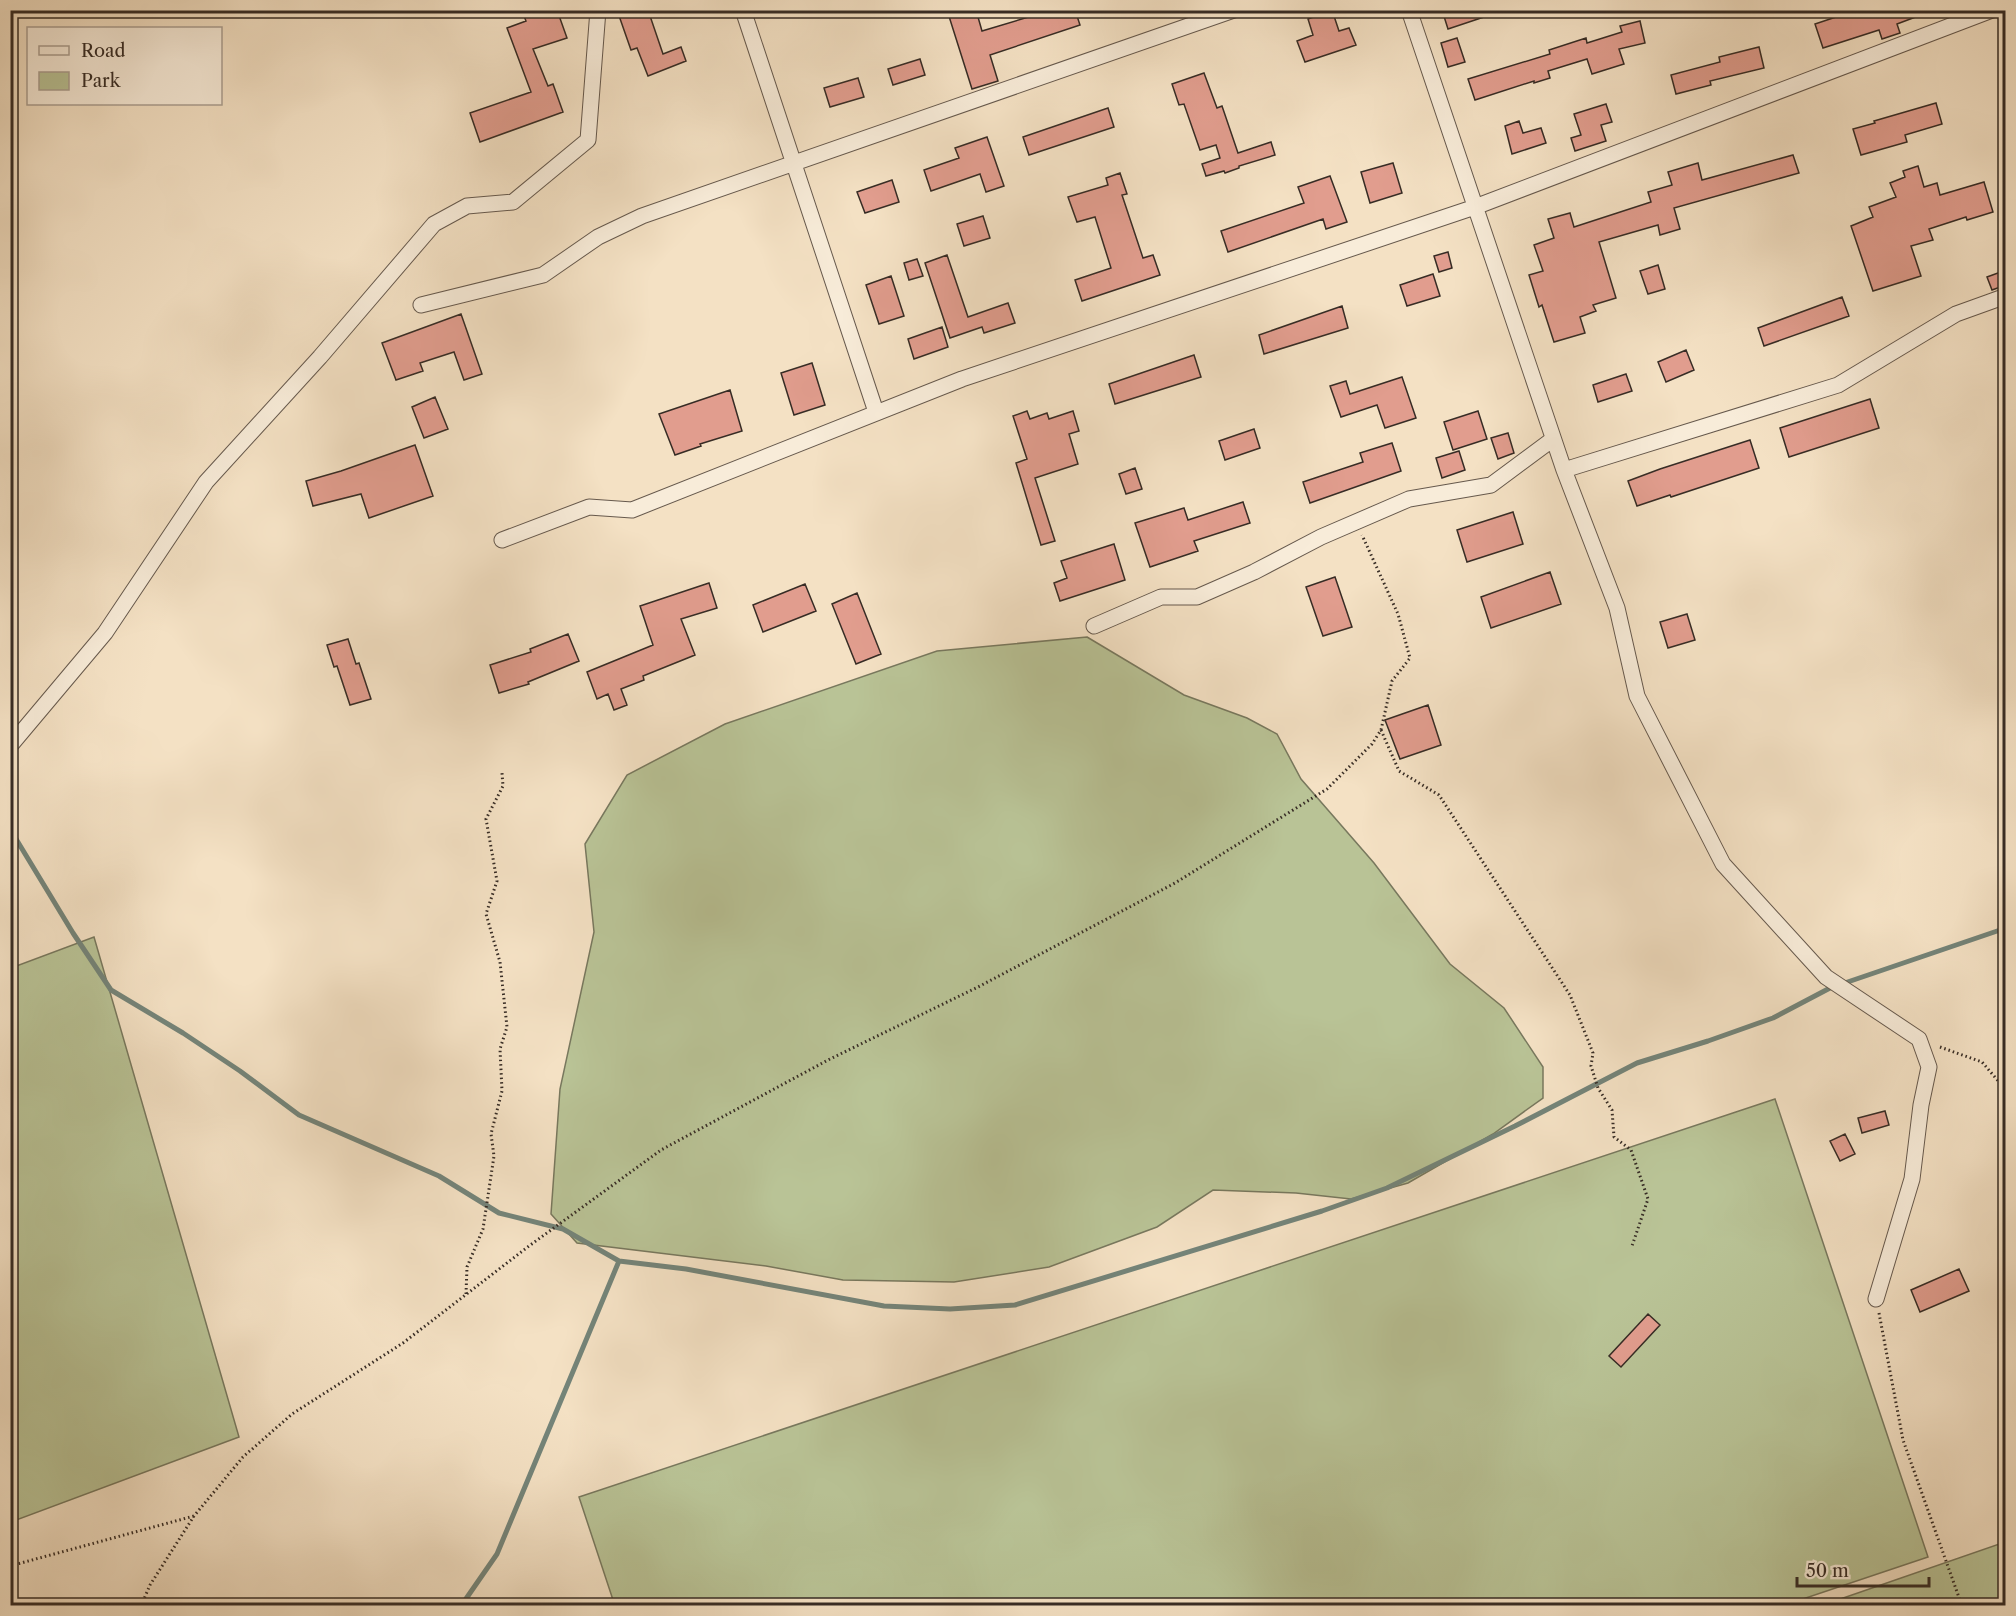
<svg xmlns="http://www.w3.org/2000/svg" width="2016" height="1616" font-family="'Libre Caslon Text',serif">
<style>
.green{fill:#b9c396;stroke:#78785e;stroke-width:1.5}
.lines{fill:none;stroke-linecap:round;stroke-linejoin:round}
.stream{stroke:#748479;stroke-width:5}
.building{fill:#e19d8e;stroke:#372c25;stroke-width:1.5}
.street-casing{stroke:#66594d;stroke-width:17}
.path{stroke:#372c25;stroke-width:3;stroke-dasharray:1.5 3;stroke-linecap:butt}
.street{stroke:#f8ecd9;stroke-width:15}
</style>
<rect width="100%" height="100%" fill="#f4e1c4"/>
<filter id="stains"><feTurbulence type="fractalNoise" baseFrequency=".00333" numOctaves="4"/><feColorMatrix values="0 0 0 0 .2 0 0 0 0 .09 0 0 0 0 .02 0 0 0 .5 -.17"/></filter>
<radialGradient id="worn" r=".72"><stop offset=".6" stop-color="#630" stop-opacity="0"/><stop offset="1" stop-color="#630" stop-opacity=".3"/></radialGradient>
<path class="green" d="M 1087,637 L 1184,695 L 1247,718 L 1277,734 L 1301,779 L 1374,863 L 1450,964 L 1504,1008 L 1543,1067 L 1543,1098 L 1493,1134 L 1408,1183 L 1351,1199 L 1296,1193 L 1213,1190 L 1157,1227 L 1049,1267 L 954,1282 L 843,1280 L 766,1266 L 577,1243 L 551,1214 L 560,1089 L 594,932 L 585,844 L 627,775 L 725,724 L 937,651 Z
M 94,937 L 239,1437 L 11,1522 L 11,968 Z
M 1775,1099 L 1928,1557 L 1782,1606 L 615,1606 L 579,1497 Z
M 2005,1542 L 2005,1605 L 1823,1605 Z"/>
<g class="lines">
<path class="stream" d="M 10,829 L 73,933 L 111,990 L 183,1033 L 240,1071 L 299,1115 L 439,1176 L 499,1213 L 563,1229 L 619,1261 L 686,1269 L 884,1306 L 950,1309 L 1015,1305 L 1322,1211 L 1387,1188 L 1515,1126 L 1637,1063 L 1708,1041 L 1773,1018 L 1830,988 L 2006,928
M 461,1606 L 497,1554 L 619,1261"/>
</g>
<path class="building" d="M 539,10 L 557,10 L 567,38 L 533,49 L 548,86 L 553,84 L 563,112 L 480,142 L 470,113 L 531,92 L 507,28 L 526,21 L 524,16 Z
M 617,10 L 648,10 L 663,54 L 681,47 L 686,61 L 648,76 L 637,48 L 631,50 Z
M 947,10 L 976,10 L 982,31 L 1052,10 L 1075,10 L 1080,25 L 990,55 L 998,81 L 972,89 Z
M 1332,10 L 1339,31 L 1349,28 L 1356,45 L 1305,62 L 1297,41 L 1313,35 L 1308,19 Z
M 1442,10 L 1495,10 L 1496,13 L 1448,29 Z
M 1857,10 L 1929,10 L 1929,12 L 1897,24 L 1900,33 L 1882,39 L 1879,30 L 1823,48 L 1815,24 Z
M 1640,21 L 1645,43 L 1619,49 L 1624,64 L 1592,74 L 1587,59 L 1548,71 L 1550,78 L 1534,83 L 1534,81 L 1475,100 L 1468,79 L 1550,54 L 1549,50 L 1586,38 L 1587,43 L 1622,32 L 1620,26 Z
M 1457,38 L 1465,62 L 1448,67 L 1441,43 Z
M 1759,47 L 1764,68 L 1710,81 L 1711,85 L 1676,94 L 1671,75 L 1720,62 L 1719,57 Z
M 920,59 L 925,75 L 893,85 L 888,69 Z
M 1204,73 L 1217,108 L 1222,106 L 1238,153 L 1271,142 L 1275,155 L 1239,166 L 1239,168 L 1225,173 L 1224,171 L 1206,176 L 1202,164 L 1220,158 L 1216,145 L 1200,150 L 1184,104 L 1179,105 L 1172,84 Z
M 858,78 L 864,97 L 830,107 L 824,88 Z
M 1936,103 L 1942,124 L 1905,135 L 1907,142 L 1861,155 L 1853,129 L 1875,123 L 1874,121 Z
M 1606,104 L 1612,122 L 1601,125 L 1606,141 L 1575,151 L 1571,138 L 1581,135 L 1574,114 Z
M 1108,108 L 1114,127 L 1029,155 L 1023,137 Z
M 1519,121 L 1523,133 L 1541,128 L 1546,143 L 1512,154 L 1505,126 Z
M 987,137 L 1004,186 L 986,192 L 980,174 L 931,191 L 924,170 L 959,158 L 955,148 Z
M 1793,155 L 1799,173 L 1674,208 L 1680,229 L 1660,235 L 1658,225 L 1599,242 L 1616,298 L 1593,305 L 1596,311 L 1580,317 L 1585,333 L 1554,342 L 1542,305 L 1539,307 L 1529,275 L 1543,271 L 1534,245 L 1554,238 L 1548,219 L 1570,213 L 1574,227 L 1651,202 L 1648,192 L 1672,185 L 1668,172 L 1698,163 L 1702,180 Z
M 1393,163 L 1402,193 L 1370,203 L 1361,172 Z
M 1918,166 L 1924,187 L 1937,183 L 1940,195 L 1984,182 L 1993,212 L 1967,220 L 1966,217 L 1929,229 L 1933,240 L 1911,246 L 1921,276 L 1873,291 L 1851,226 L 1873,217 L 1869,207 L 1896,197 L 1890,183 L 1905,177 L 1903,171 Z
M 1120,173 L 1127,194 L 1122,195 L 1143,258 L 1153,255 L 1160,275 L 1082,301 L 1075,280 L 1111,268 L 1095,217 L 1077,222 L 1068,197 L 1108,185 L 1106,178 Z
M 1330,176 L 1347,222 L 1326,229 L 1323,219 L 1228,252 L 1221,231 L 1304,203 L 1298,187 Z
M 892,180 L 899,202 L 865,213 L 857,192 Z
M 983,216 L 990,238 L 964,246 L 957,224 Z
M 1448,252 L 1452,268 L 1439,272 L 1434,256 Z
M 947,255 L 968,317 L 1008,303 L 1015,323 L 984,333 L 982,327 L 950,338 L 925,263 Z
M 917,259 L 923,276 L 909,280 L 904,263 Z
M 1658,265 L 1665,289 L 1648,294 L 1640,271 Z
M 2006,270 L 2006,285 L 1992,290 L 1987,277 Z
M 1433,274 L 1440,296 L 1407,306 L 1400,285 Z
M 891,276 L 904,316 L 879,324 L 866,285 Z
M 1842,297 L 1849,316 L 1764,346 L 1758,328 Z
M 1342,306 L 1348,328 L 1264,354 L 1259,335 Z
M 461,314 L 482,374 L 464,380 L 454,352 L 420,363 L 423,371 L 396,380 L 382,343 Z
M 942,327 L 948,347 L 914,359 L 908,339 Z
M 1686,350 L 1694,370 L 1666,382 L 1658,362 Z
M 1194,355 L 1201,377 L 1115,404 L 1109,384 Z
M 812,363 L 825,405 L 794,415 L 781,373 Z
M 1626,374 L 1632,391 L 1598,402 L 1593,385 Z
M 1402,377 L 1416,418 L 1385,428 L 1377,405 L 1341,417 L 1330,386 L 1346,381 L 1350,394 Z
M 730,390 L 742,431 L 700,444 L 701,446 L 675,455 L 659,414 Z
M 435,397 L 448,429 L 424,438 L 412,407 Z
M 1870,399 L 1879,428 L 1789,457 L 1780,428 Z
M 1027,411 L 1030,419 L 1047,413 L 1049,419 L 1073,411 L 1079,431 L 1069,434 L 1078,464 L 1035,478 L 1055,541 L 1041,545 L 1016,463 L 1027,459 L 1013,416 Z
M 1478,411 L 1487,439 L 1453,450 L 1444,422 Z
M 1254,429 L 1260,448 L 1225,460 L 1219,441 Z
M 1508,433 L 1514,453 L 1498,459 L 1491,438 Z
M 1750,440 L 1759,468 L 1671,497 L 1670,495 L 1637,506 L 1628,481 L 1660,469 Z
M 1392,443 L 1401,471 L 1310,503 L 1303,482 L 1363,462 L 1360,453 Z
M 415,445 L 433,496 L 369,518 L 361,494 L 313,506 L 306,481 L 341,471 Z
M 1459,451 L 1465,470 L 1442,478 L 1436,458 Z
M 1135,468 L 1142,489 L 1126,494 L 1119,474 Z
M 1243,502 L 1250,523 L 1194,541 L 1198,551 L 1150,567 L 1135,523 L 1184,508 L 1188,520 Z
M 1513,512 L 1523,544 L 1467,562 L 1457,530 Z
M 1114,544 L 1125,580 L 1060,601 L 1054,583 L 1067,578 L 1061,561 Z
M 1550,572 L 1561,604 L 1491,628 L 1481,597 Z
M 1335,577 L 1352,627 L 1323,636 L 1306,587 Z
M 709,583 L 717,608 L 681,619 L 695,655 L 643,676 L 644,680 L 621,689 L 627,705 L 614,710 L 608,694 L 597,699 L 587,672 L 653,645 L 640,606 Z
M 805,584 L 816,611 L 763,632 L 753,605 Z
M 857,593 L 881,654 L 856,664 L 832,604 Z
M 1687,614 L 1695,640 L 1668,648 L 1660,622 Z
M 568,634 L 579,661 L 528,682 L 529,684 L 499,693 L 490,665 L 531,652 L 530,649 Z
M 348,639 L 356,664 L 359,663 L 371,699 L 350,705 L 337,666 L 334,667 L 327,645 Z
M 1428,705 L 1441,745 L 1400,759 L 1385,720 Z
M 1885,1111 L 1889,1125 L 1862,1133 L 1858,1118 Z
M 1845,1134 L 1855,1154 L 1840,1161 L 1830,1141 Z
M 1959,1269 L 1969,1291 L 1920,1312 L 1911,1290 Z
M 1648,1314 L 1660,1325 L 1621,1367 L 1609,1356 Z"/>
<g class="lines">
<defs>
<path id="street" d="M 743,10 L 876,412
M 1409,10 L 1564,470 L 1617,608 L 1637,696 L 1723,864 L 1826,977 L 1919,1039 L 1929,1067 L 1921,1105 L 1912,1179 L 1876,1299
M 421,305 L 543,275 L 598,237 L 642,216 L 1234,10
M 1564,470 L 1838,385 L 1956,314 L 2006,296
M 502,540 L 589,507 L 632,510 L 962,379 L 1475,207 L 1992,10
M 1094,626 L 1161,597 L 1197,597 L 1254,572 L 1321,537 L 1409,499 L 1491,485 L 1553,439
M 10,746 L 105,633 L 206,482 L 320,357 L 434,224 L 467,206 L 513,202 L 588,140 L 598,10"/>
</defs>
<use href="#street" class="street-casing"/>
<path class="path" d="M 1381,730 L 1399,771 L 1439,795 L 1570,995 L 1593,1053 L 1591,1066 L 1598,1088 L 1612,1110 L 1614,1137 L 1631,1150 L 1648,1199 L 1632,1246
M 1940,1047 L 1982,1062 L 2006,1090
M 466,1294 L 467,1267 L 483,1229 L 494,1156 L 491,1134 L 502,1091 L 500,1049 L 507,1027 L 500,962 L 486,914 L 497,881 L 486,819 L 503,786 L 502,773
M 1879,1313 L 1903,1440 L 1962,1606
M 10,1566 L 194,1516
M 141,1606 L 150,1585 L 194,1516 L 243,1457 L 292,1414 L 403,1343 L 529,1246 L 661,1150 L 828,1060 L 978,987 L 1175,883 L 1327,789 L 1372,744 L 1381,730 L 1392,681 L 1410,658 L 1398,614 L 1362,535"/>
<use href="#street" class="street"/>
</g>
<rect width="2016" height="1616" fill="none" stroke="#f4e1c4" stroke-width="36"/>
<rect x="12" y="12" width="1992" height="1592" fill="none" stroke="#372c25" stroke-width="3"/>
<rect x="18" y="18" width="1980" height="1580" fill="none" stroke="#372c25" stroke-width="1.5"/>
<rect x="27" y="27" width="195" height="78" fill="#f8ecd9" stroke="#ab9f91" stroke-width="1.5"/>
<rect x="39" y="46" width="30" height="9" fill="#f8ecd9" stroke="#ab9f91" stroke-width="1.5"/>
<text x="81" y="57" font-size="18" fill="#372c25">Road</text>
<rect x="39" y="72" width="30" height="18" fill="#b9c396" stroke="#ab9f91" stroke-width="1.5"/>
<text x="81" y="87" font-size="18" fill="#372c25">Park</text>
<path d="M1797 1577v9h132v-9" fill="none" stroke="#372c25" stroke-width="3"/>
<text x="1806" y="1577" font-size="18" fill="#372c25" stroke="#f8ecd9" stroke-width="4.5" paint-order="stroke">50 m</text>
<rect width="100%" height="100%" filter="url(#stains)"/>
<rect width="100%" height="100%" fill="url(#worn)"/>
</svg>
